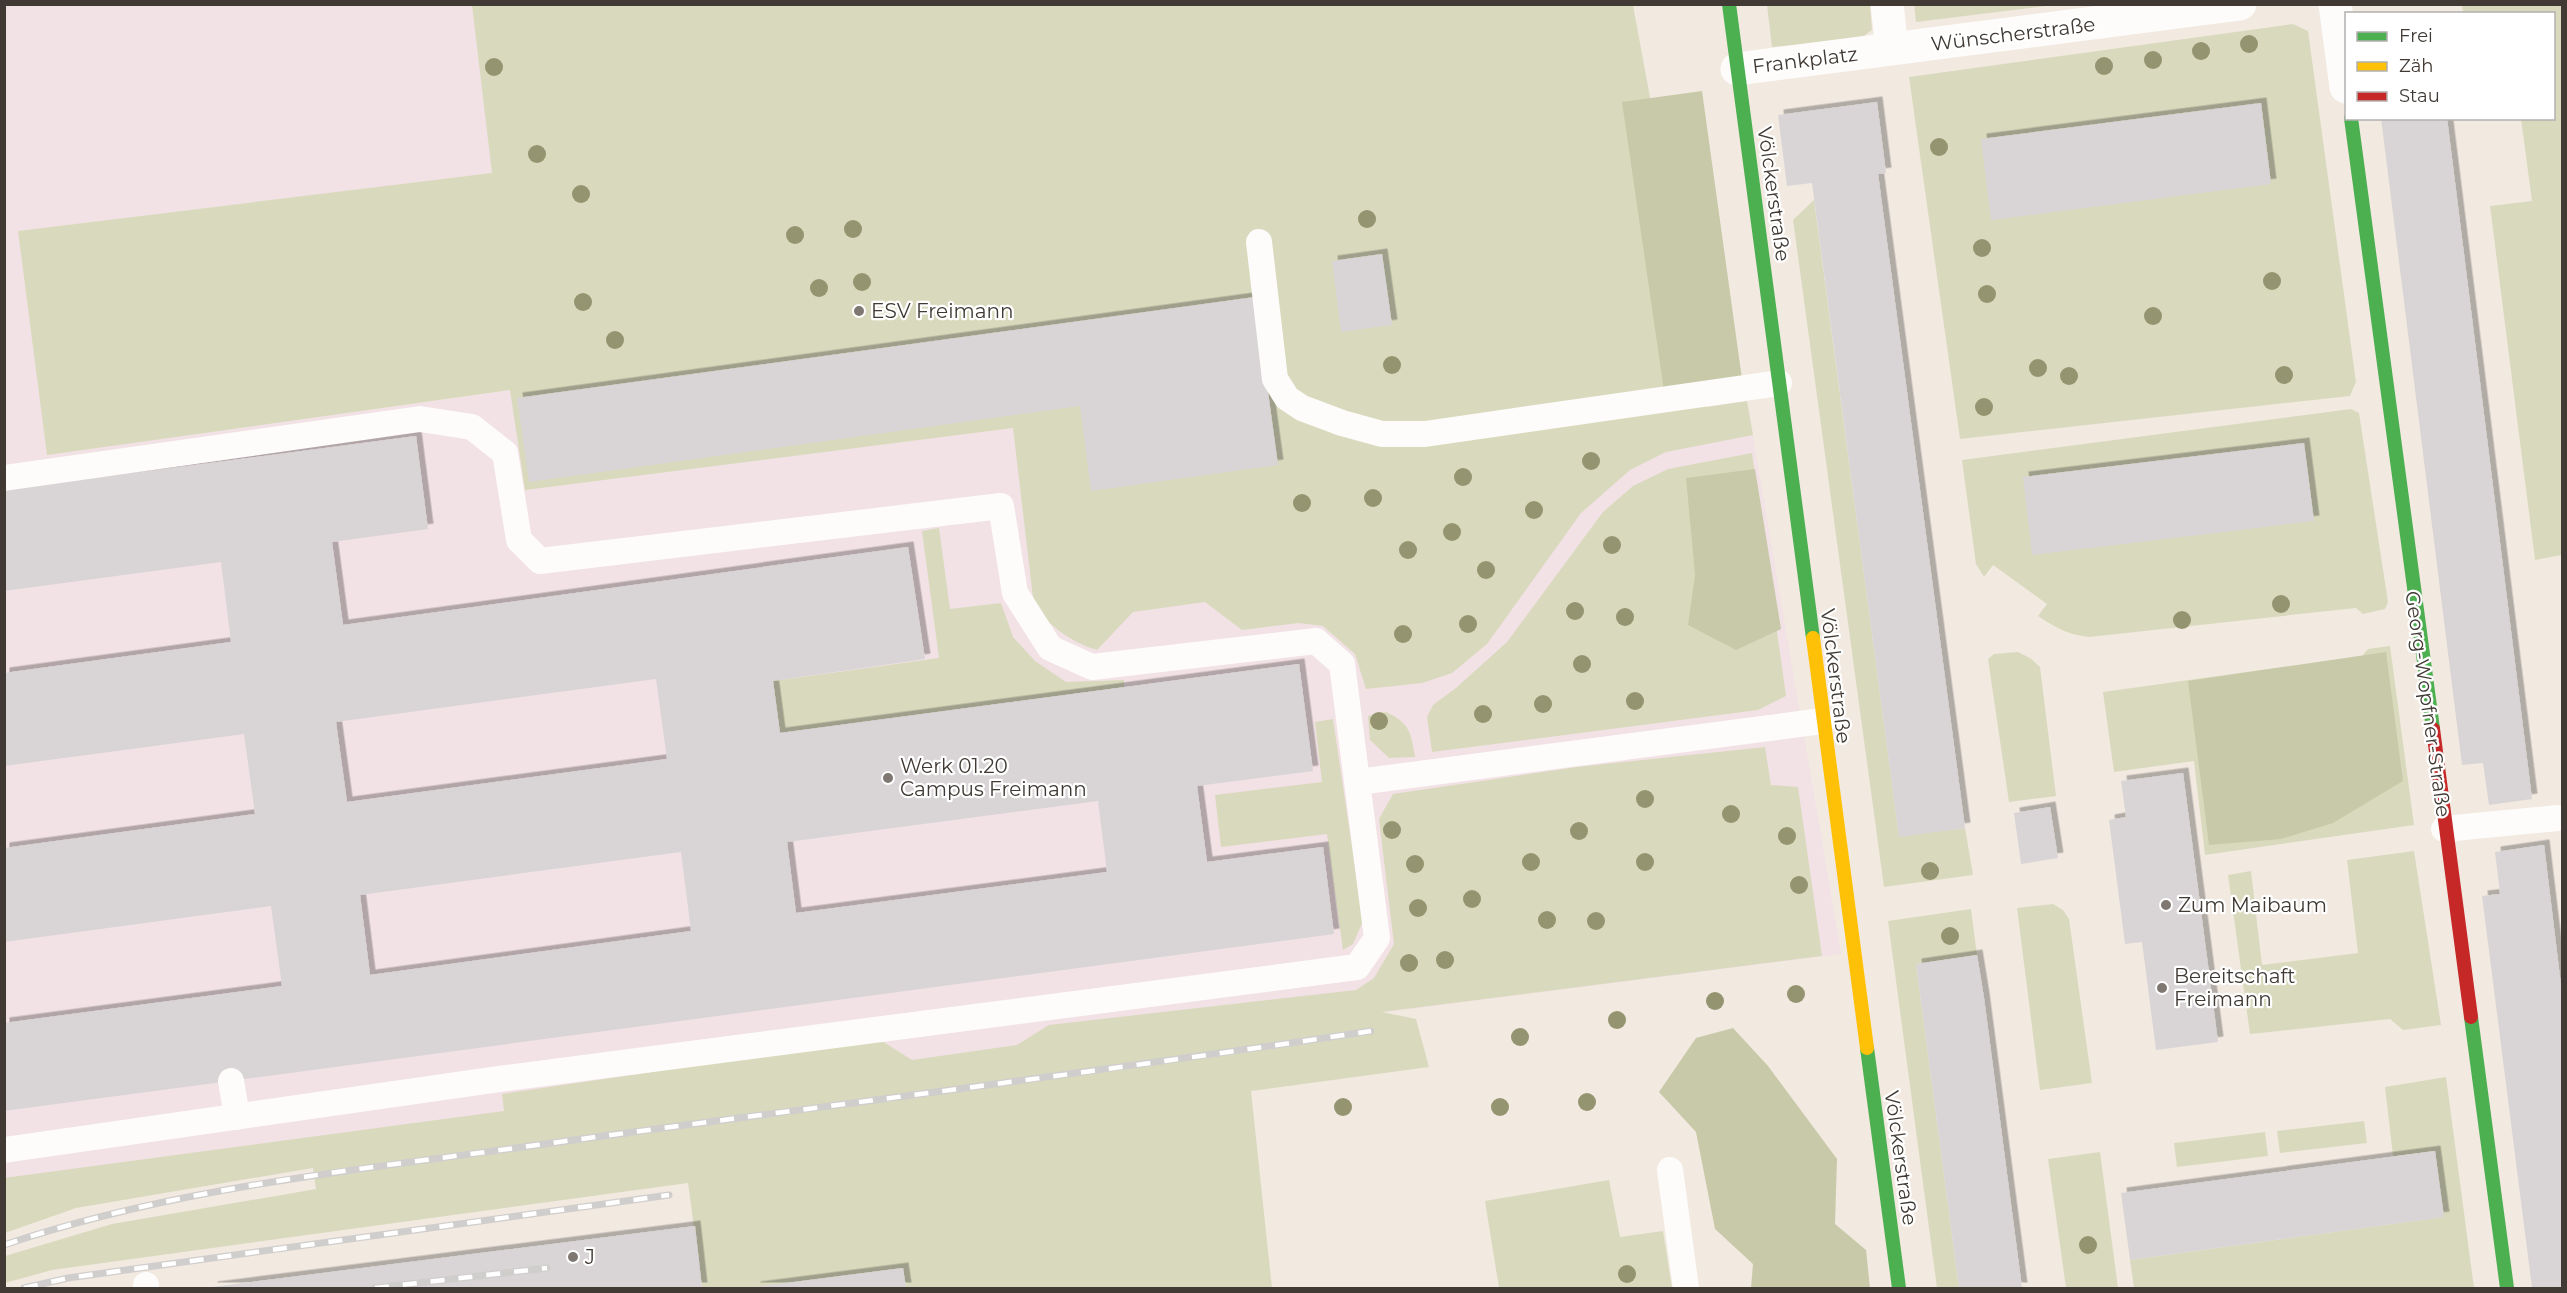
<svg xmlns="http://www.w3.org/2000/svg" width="2567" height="1293" font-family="Montserrat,sans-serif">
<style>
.industrial{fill:#f2e1e5}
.green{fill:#d9dabd}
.forest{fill:#c8c9a8}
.building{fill:#d9d5d6;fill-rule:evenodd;filter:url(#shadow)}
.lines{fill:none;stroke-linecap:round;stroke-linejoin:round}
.lane{stroke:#fdfcfa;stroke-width:26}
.street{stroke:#fdfcfa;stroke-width:33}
.fast{stroke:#4caf50;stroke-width:14}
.slow{stroke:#ffc107;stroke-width:14}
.jam{stroke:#c62828;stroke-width:14}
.rail-casing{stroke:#d0cecc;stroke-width:7}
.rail{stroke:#fff;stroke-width:4.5;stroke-dasharray:14;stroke-linecap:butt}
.tree{fill:#949470}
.poi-dot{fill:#7f7771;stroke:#fff;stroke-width:2}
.labels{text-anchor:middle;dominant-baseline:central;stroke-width:4.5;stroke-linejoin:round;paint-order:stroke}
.street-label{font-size:20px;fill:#413a34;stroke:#fff}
.poi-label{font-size:20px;fill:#413a34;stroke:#fff;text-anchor:start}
</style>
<defs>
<filter id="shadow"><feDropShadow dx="5.5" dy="-5.5" stdDeviation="0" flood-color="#0004"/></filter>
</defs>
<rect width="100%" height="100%" fill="#f2e9e1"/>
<path class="industrial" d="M 4,5 L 472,5 L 493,173 L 18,231 L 48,454 L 511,390 L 525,490 L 1075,420 L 1707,407 L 1747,401 L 1841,954 L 1379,1013 L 5,1200 Z"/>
<path class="green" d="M 1914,4 L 2055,4 L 2055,5 L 1916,22 Z
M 472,5 L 1633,5 L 1707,407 L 1747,401 L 1753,435 L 1666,452 L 1630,470 L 1581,513 L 1487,644 L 1452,673 L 1422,683 L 1366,689 L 1355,654 L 1323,626 L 1299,623 L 1242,630 L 1205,602 L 1133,612 L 1097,650 C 1069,641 1053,628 1034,606 L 1013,428 L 525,490 L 510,390 L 47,455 L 18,231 L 492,173 Z
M 1767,5 L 1870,5 L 1872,30 L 1861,38 L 1772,47 Z
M 2462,5 L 2562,5 L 2562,555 L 2535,560 L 2490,206 L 2532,201 L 2521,119 L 2554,118 L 2554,14 L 2463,13 Z
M 2293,24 L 2308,31 L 2356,382 L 2350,396 L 1960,439 L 1909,77 Z
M 1814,200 L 1899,836 L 1965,828 L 1973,875 L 1884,887 L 1793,220 Z
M 2351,409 L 2359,413 L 2388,602 L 2385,609 L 2363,614 L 2356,608 L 2089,637 C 2068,635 2055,627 2038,616 L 2047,604 L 1993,565 L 1984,577 L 1976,564 L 1962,460 Z
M 1752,453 L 1786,696 L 1758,710 L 1432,752 L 1427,717 L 1433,705 L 1456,688 L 1507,642 L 1603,512 L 1633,486 L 1668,469 Z
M 939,528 L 950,609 L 1001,603 L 1013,637 L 1035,661 L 1066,682 L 1124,680 L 1124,687 L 780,733 L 773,681 L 939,658 L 922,531 Z
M 2390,646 L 2414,825 L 2205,855 L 2194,761 L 2114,772 L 2103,692 L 2362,656 L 2368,649 Z
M 2018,652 L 2030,658 L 2040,667 L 2056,796 L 2009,802 L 1988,659 L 1994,654 Z
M 1386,712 C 1410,723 1411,733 1415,757 L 1389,758 L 1370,740 L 1368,716 Z
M 1333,719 L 1363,921 L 1353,944 L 1343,950 L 1327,834 L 1221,847 L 1215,795 L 1322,782 L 1315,722 Z
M 1765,747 L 1771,785 L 1798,787 L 1822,956 L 1382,1012 L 1416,1019 L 1429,1067 L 1251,1091 L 1272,1288 L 906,1288 L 903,1268 L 751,1288 L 702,1288 L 688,1183 L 52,1270 L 5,1283 L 5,1256 L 112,1224 L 316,1189 L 313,1168 L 76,1208 L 5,1233 L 4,1178 L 504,1111 L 502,1094 L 879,1039 L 912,1060 L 1017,1045 L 1049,1025 L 1356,990 L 1374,978 L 1394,944 L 1379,819 L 1393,794 L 1577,767 Z
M 2414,851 L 2441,1025 L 2403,1030 L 2390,1019 L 2250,1034 L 2228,875 L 2251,871 L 2262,965 L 2358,953 L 2347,860 Z
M 2053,904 L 2063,910 L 2069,919 L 2092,1083 L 2040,1090 L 2017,908 Z
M 1971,909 L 1977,955 L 1916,964 L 1959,1288 L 1937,1288 L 1888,921 Z
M 2446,1077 L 2474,1288 L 2134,1288 L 2130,1260 L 2443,1217 L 2435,1151 L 2393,1156 L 2385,1087 Z
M 2364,1121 L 2367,1143 L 2280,1153 L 2277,1131 Z
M 2265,1132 L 2268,1156 L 2177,1167 L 2174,1143 Z
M 2100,1152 L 2118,1288 L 2066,1288 L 2048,1159 Z
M 1609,1180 L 1620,1237 L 1663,1231 L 1672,1288 L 1499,1288 L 1485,1201 Z"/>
<path class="forest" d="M 1702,91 L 1742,379 L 1664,391 L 1622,102 Z
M 1755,469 L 1781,629 L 1736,650 L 1688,625 L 1695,575 L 1686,478 Z
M 2386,652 L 2403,781 L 2333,823 L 2281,839 L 2209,845 L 2188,681 Z
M 1733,1028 L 1768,1066 L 1837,1159 L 1835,1224 L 1866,1250 L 1870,1288 L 1751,1288 L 1753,1264 L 1715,1229 L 1696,1132 L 1659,1092 L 1696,1038 Z"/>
<path class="building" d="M 1877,102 L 1886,173 L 1878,174 L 1965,828 L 1899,837 L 1812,183 L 1787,186 L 1778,115 Z
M 2261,103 L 2271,184 L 1991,220 L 1981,139 Z
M 2381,118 L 2447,118 L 2532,799 L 2489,805 L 2483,763 L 2462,765 Z
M 1382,254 L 1392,325 L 1341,332 L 1332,261 Z
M 1255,297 L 1278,465 L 1091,491 L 1080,406 L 529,482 L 517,398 Z
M 416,436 L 428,529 L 332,542 L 343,625 L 908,547 L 925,659 L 773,681 L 780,733 L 1299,664 L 1313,771 L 1197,786 L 1207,862 L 1323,847 L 1334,934 L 4,1111 L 4,1023 L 282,986 L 271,906 L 4,942 L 4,848 L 255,814 L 244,734 L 4,766 L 4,673 L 231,642 L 221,562 L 4,591 L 4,490 ZM 656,679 L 667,759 L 347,802 L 336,722 ZM 1098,801 L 1107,872 L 796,913 L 787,842 ZM 681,852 L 691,931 L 370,975 L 360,895 Z
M 2304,443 L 2314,521 L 2032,555 L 2023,477 Z
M 2183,773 L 2218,1042 L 2156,1050 L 2142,942 L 2125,944 L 2109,820 L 2126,817 L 2121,781 Z
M 2050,807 L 2058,858 L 2021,864 L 2014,813 Z
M 2544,845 L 2562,994 L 2562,1288 L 2532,1288 L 2482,896 L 2500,894 L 2495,852 Z
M 1977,955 L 1984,998 L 2022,1288 L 1959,1288 L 1916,964 Z
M 2435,1151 L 2444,1217 L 2130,1260 L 2121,1193 Z
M 695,1226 L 702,1288 L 212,1288 L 212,1287 Z
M 903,1268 L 906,1288 L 755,1288 L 755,1287 Z"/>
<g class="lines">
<path class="lane" d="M 1259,242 L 1275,379 L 1287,398 L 1302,408 L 1342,423 L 1382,434 L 1425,434 L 1779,383
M 4,478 L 420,419 L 472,427 L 505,453 L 519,540 L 540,561 L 1001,506 L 1015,593 L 1050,648 L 1092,667 L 1316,641 L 1342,664 L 1377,938 L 1357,967 L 499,1079 L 4,1150
M 1358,782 L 1822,721
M 2444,829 L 2558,818
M 231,1081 L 237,1117
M 1670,1170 L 1686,1288
M 146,1285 L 146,1288"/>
<path class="street" d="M 1887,4 L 1892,49
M 2335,4 L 2346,87
M 1737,69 L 2240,4"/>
<path class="fast" d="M 1729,4 L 1813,638
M 2351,118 L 2433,729
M 2471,1017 L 2507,1288
M 1867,1048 L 1899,1288"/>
<path class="slow" d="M 1813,638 L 1867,1048"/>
<path class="jam" d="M 2433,729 L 2471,1017"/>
<defs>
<path id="rail" d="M 4,1245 C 176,1187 358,1170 537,1145 C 815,1107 1094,1073 1371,1031
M 24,1288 L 68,1278 L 669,1195
M 375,1288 L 547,1268"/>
</defs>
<use href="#rail" class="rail-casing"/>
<use href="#rail" class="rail"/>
</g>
<g class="tree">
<circle cx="2249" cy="44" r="9"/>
<circle cx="2201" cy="51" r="9"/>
<circle cx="2153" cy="60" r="9"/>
<circle cx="2104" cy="66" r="9"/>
<circle cx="494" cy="67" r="9"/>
<circle cx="1939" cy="147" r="9"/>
<circle cx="537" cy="154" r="9"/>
<circle cx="581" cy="194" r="9"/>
<circle cx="1367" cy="219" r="9"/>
<circle cx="853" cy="229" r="9"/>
<circle cx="795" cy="235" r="9"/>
<circle cx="1982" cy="248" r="9"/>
<circle cx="2272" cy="281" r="9"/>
<circle cx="862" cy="282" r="9"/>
<circle cx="819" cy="288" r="9"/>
<circle cx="1987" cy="294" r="9"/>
<circle cx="583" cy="302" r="9"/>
<circle cx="2153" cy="316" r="9"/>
<circle cx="615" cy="340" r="9"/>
<circle cx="1392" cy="365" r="9"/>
<circle cx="2038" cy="368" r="9"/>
<circle cx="2284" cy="375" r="9"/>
<circle cx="2069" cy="376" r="9"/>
<circle cx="1984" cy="407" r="9"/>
<circle cx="1591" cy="461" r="9"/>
<circle cx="1463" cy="477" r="9"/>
<circle cx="1373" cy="498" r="9"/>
<circle cx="1302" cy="503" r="9"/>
<circle cx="1534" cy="510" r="9"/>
<circle cx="1452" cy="532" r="9"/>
<circle cx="1612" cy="545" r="9"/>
<circle cx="1408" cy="550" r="9"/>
<circle cx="1486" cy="570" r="9"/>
<circle cx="2281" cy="604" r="9"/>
<circle cx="1575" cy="611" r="9"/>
<circle cx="1625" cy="617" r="9"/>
<circle cx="2182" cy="620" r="9"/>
<circle cx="1468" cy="624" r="9"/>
<circle cx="1403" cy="634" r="9"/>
<circle cx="1582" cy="664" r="9"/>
<circle cx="1635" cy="701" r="9"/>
<circle cx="1543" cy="704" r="9"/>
<circle cx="1483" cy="714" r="9"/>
<circle cx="1379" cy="721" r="9"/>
<circle cx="1645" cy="799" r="9"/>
<circle cx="1731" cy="814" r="9"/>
<circle cx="1392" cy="830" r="9"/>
<circle cx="1579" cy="831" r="9"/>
<circle cx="1787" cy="836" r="9"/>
<circle cx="1531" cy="862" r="9"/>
<circle cx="1645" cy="862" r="9"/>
<circle cx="1415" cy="864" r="9"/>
<circle cx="1930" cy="871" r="9"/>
<circle cx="1799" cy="885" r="9"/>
<circle cx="1472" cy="899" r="9"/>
<circle cx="1418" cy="908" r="9"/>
<circle cx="1547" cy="920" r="9"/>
<circle cx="1596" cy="921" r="9"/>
<circle cx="1950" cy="936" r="9"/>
<circle cx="1445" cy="960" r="9"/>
<circle cx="1409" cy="963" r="9"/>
<circle cx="1796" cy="994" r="9"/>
<circle cx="1715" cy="1001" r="9"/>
<circle cx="1617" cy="1020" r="9"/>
<circle cx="1520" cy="1037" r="9"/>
<circle cx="1587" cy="1102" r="9"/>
<circle cx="1343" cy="1107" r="9"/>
<circle cx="1500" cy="1107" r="9"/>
<circle cx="2088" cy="1245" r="9"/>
<circle cx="1627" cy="1274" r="9"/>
</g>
<g class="poi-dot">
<circle cx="859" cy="311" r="6"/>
<circle cx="888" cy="778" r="6"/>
<circle cx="2166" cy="905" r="6"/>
<circle cx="2162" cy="988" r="6"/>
<circle cx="573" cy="1257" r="6"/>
</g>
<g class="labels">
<g class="street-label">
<text transform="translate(2013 34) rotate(-7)">Wünscherstraße</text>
<text transform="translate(1805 60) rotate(-7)">Frankplatz</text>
<text transform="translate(1774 194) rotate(82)">Völckerstraße</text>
<text transform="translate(1836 676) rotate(83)">Völckerstraße</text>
<text transform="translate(2428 704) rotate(82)">Georg-Wopfner-Straße</text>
<text transform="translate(1901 1158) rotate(82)">Völckerstraße</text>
</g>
<g class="poi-label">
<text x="871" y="311">ESV Freimann</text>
<text x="900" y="766">Werk 01.20<tspan x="900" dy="23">Campus Freimann</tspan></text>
<text x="2178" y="905">Zum Maibaum</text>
<text x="2174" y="976">Bereitschaft<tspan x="2174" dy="23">Freimann</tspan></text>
<text x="585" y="1257">J</text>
</g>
</g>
<rect width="2567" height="1293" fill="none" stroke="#413a34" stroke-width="12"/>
<rect x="2345" y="12" width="210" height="108" fill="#ffffff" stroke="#b3b0ae" stroke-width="1.5"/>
<rect x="2357" y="32" width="30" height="9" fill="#4caf50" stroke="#b3b0ae" stroke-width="1.5"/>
<text x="2399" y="42" font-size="18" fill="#413a34">Frei</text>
<rect x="2357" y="62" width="30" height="9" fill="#ffc107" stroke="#b3b0ae" stroke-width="1.5"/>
<text x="2399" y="72" font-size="18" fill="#413a34">Zäh</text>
<rect x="2357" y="92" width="30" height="9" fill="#c62828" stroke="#b3b0ae" stroke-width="1.5"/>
<text x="2399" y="102" font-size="18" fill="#413a34">Stau</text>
</svg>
